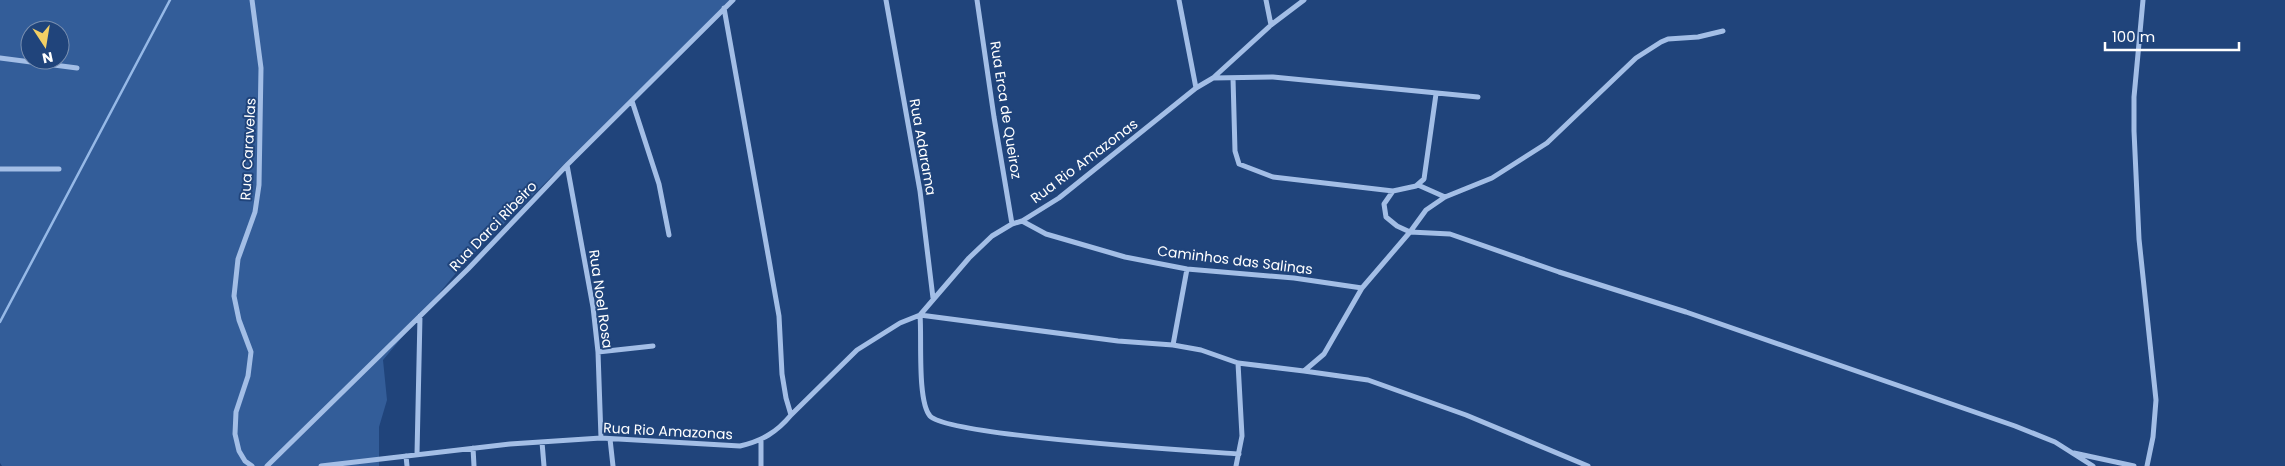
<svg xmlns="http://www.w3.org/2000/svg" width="2285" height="466" font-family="Poppins,sans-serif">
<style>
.green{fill:#335d99;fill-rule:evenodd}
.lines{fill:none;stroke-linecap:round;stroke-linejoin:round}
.stream{stroke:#96b9e7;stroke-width:2.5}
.street{stroke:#a3bee6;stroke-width:5}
.labels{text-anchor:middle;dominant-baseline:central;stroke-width:4;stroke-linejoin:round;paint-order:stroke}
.street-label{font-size:14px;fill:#fff;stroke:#20447b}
</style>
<rect width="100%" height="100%" fill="#20447b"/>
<path class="green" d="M 0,0 L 731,0 L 467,260 L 383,360 L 387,400 L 379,427 L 379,466 L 2,466 L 0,463 ZM 30,30 L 60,30 L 60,60 L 30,60 Z"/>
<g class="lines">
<path class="stream" d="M 0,322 L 170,0"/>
<path class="street" d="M 252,0 L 261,68 L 259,185 L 255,212 L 238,259 L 234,296 L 239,320 L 251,352 L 248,376 L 236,412 L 235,434 L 239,451 L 245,461 L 252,466
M 886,0 L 920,191 L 933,298
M 977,0 L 994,117 L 1012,224
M 1179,0 L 1196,88
M 1266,0 L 1271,25
M 2143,0 L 2134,97 L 2134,131 L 2139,239 L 2156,400 L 2153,437 L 2147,466
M 724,8 L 779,316 L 782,374 L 786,398 L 791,415
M 0,58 L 77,68
M 1213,78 L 1273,77 L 1478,97
M 1233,78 L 1235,151 L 1239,164 L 1273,177 L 1393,191
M 1436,94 L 1424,179 L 1416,186 L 1393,191 L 1384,204 L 1386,217 L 1397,226 L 1410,232 L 1450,234 L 1559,272 L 1686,312 L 2015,426 L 2055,442 L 2093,466
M 632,101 L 659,184 L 669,235
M 567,165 L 593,307 L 598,352 L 601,438
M 0,169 L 59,169
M 1418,185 L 1445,197
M 1022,221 L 1046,234 L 1125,257 L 1187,269 L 1294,278 L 1362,288
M 1173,345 L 1187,269
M 598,352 L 653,346
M 1304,371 L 1368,380 L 1466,415 L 1588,466
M 610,439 L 613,466
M 761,440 L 761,466
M 542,442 L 544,466
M 473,448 L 474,466
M 2074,453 L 2134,466
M 417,454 L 420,316
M 1239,454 C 1196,451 949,436 930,416 C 917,401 922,337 920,315 L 1118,341 L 1173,345 L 1201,350 L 1238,363 L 1304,371 L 1324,354 L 1362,288 L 1410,232 L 1426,210 L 1445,197 L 1492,178 L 1547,143 L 1636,58 L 1661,42 L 1668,39 L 1698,37 L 1723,31
M 406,456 L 407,466
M 267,466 L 468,269 L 567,165 L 733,0
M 321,466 L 510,444 L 601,438 L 740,446 C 762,441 777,432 791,415 L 857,350 L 900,323 L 920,315 L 969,258 L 992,236 L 1012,224 L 1022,221 L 1059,198 L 1196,88 L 1213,78 L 1271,25 L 1304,0
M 1236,466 L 1242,436 L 1238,363"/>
</g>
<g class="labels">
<g class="street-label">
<text transform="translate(1006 110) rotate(81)">Rua Erca de Queiroz</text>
<text transform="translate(923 147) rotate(80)">Rua Adarama</text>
<text transform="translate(248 149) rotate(-87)">Rua Caravelas</text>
<text transform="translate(1084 161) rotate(-37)">Rua Rio Amazonas</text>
<text transform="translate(493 226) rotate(-46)">Rua Darci Ribeiro</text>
<text transform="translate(1235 260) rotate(7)">Caminhos das Salinas</text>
<text transform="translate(601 299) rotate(82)">Rua Noel Rosa</text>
<text transform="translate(668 431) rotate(3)">Rua Rio Amazonas</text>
</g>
</g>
<g transform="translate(45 45) rotate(168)"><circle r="24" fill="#20447b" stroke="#798fb0"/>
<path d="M0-4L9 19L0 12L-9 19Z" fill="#f3cf64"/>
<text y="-8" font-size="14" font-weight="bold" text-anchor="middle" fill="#ffffff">N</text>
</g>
<path d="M2105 42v8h134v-8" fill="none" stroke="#ffffff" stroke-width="2.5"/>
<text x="2112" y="42" font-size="15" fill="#ffffff" stroke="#20447b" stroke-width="4" paint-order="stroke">100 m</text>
</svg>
